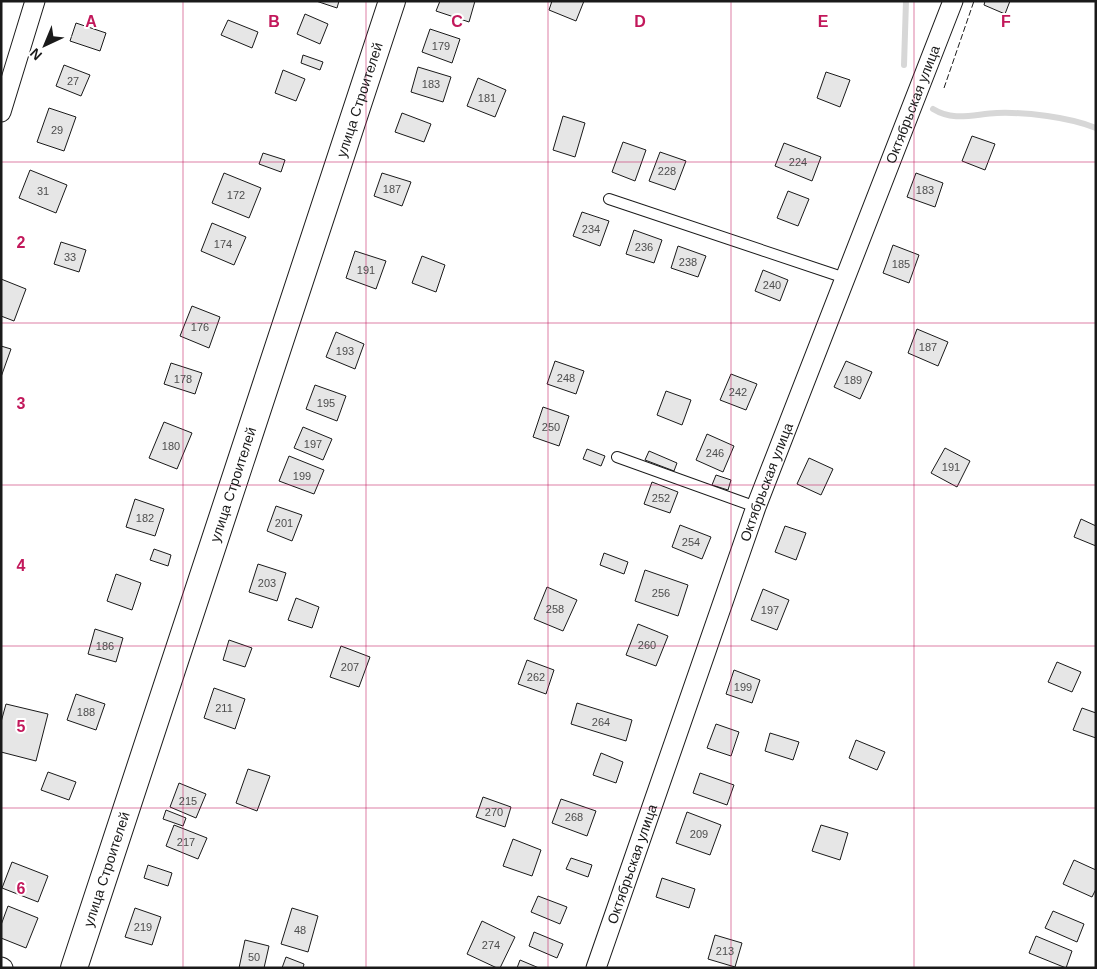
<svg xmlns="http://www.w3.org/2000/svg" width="1097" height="969" font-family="Arial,sans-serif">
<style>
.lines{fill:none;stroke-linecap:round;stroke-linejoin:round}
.stream{stroke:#d7d7d7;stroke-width:6}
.building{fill:#e6e6e6;stroke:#1a1a1a}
.lane-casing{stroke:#1a1a1a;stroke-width:12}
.street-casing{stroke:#1a1a1a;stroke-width:21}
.secondary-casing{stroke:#1a1a1a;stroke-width:28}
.lane{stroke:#fff;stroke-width:10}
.street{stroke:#fff;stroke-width:19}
.secondary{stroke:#fff;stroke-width:26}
.fence{stroke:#1a1a1a;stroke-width:1;stroke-dasharray:6 2.5;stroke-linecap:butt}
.grid{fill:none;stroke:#c2185b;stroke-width:1;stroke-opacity:0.55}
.labels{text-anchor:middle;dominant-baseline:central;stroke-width:4;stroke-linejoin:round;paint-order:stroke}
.number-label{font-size:11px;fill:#4d4d4d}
.street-label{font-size:14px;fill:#1a1a1a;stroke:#fff}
.grid-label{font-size:16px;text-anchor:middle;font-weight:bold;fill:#c2185b;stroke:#fff;stroke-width:4;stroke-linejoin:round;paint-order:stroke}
</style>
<rect width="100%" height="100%" fill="#fff"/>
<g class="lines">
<path class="stream" d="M 904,65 L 906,1
M 933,109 C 954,122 974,114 997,113 C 1026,112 1069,117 1096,128"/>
</g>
<path class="building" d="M 316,1 L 339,1 L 337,8 Z
M 440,1 L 475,1 L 469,22 L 436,11 Z
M 552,1 L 584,1 L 576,21 L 549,10 Z
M 985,1 L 1010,1 L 1005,14 L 984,5 Z
M 305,14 L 328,24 L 320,44 L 297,34 Z
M 228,20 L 258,32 L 252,48 L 221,35 Z
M 76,23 L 106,33 L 100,51 L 70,41 Z
M 430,29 L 460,39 L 452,63 L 422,52 Z
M 303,55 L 323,62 L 320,70 L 301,63 Z
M 64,65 L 90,75 L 81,96 L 56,86 Z
M 418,67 L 451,77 L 443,102 L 411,92 Z
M 283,70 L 305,79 L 296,101 L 275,93 Z
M 826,72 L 850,80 L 840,107 L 817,98 Z
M 478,78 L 506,90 L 495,117 L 467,106 Z
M 49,108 L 76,117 L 64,151 L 37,142 Z
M 402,113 L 431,124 L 424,142 L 395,132 Z
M 563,116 L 585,123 L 575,157 L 553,150 Z
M 972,136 L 995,144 L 985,170 L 962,161 Z
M 623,142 L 646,150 L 635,181 L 612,172 Z
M 784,143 L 821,157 L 812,181 L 775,166 Z
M 660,152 L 686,161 L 675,190 L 649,181 Z
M 263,153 L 285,160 L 281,172 L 259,164 Z
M 30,170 L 67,185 L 56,213 L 19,198 Z
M 224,173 L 261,188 L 249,218 L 212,203 Z
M 382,173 L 411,182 L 402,206 L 374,196 Z
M 916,173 L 943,183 L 935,207 L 907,197 Z
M 788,191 L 809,199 L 798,226 L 777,218 Z
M 582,212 L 609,221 L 600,246 L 573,236 Z
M 212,223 L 246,237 L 234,265 L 201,251 Z
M 634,230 L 662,240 L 654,263 L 626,254 Z
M 61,242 L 86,250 L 79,272 L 54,264 Z
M 893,245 L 919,255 L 909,283 L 883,273 Z
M 678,246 L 706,256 L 698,277 L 671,268 Z
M 355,251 L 386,261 L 376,289 L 346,278 Z
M 422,256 L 445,265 L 436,292 L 412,283 Z
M 763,270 L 788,280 L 780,301 L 755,291 Z
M 1,279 L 26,289 L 14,321 L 1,316 Z
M 192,306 L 220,317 L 209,348 L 180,336 Z
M 917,329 L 948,342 L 938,366 L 908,353 Z
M 336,332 L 364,344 L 355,369 L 326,357 Z
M 1,346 L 11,349 L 1,377 Z
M 555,361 L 584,371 L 576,394 L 547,384 Z
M 846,361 L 872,372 L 860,399 L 834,387 Z
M 171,363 L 202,373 L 195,394 L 164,384 Z
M 731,374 L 757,384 L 746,410 L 720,400 Z
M 315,385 L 346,396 L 337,421 L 306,409 Z
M 666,391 L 691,400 L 682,425 L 657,415 Z
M 543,407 L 569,416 L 559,446 L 533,437 Z
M 164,422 L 192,433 L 177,469 L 149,458 Z
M 303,427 L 332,439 L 323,460 L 294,448 Z
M 707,434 L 734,446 L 723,472 L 696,460 Z
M 945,448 L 970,461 L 957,487 L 931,473 Z
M 587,449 L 605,456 L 601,466 L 583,459 Z
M 649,451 L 677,463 L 674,471 L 645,460 Z
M 289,456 L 324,470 L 314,494 L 279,481 Z
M 809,458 L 833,469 L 821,495 L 797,484 Z
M 716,475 L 731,480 L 728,490 L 712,485 Z
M 652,482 L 678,492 L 670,513 L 644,504 Z
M 135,499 L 164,509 L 155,536 L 126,527 Z
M 276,506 L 302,515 L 292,541 L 267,531 Z
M 1081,519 L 1096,526 L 1096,546 L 1074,537 Z
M 680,525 L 711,537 L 702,559 L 672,547 Z
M 785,526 L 806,533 L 796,560 L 775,552 Z
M 154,549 L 171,555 L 168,566 L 150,560 Z
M 604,553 L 628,562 L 624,574 L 600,565 Z
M 258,564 L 286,573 L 277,601 L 249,592 Z
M 645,570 L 688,585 L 678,616 L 635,601 Z
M 116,574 L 141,583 L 132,610 L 107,601 Z
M 547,587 L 577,600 L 563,631 L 534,619 Z
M 763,589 L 789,600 L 777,630 L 751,620 Z
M 296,598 L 319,607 L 312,628 L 288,620 Z
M 638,624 L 668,636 L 656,666 L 626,655 Z
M 95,629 L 123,638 L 116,662 L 88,654 Z
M 229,640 L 252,648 L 245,667 L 223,660 Z
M 341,646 L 370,657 L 359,687 L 330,677 Z
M 527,660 L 554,670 L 546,694 L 518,684 Z
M 1057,662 L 1081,672 L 1072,692 L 1048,682 Z
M 734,670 L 760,680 L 752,703 L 726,694 Z
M 214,688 L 245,699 L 235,729 L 204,718 Z
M 76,694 L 105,704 L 96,730 L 67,720 Z
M 577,703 L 632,720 L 626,741 L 571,724 Z
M 6,704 L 48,714 L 36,761 L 1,752 L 1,722 Z
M 1082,708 L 1096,713 L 1096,738 L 1073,730 Z
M 716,724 L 739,732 L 731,756 L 707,748 Z
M 770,733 L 799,742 L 793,760 L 765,751 Z
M 856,740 L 885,752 L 877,770 L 849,758 Z
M 601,753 L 623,762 L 616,783 L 593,775 Z
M 248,769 L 270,776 L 257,811 L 236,803 Z
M 48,772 L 76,782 L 69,800 L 41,790 Z
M 700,773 L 734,785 L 727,805 L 693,793 Z
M 179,783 L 206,794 L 196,818 L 170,807 Z
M 483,797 L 511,807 L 505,827 L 476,817 Z
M 561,799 L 596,811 L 587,836 L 552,823 Z
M 166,810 L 186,818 L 183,826 L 163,819 Z
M 687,812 L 721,825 L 710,855 L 676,843 Z
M 174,825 L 207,838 L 198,859 L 166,846 Z
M 821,825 L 848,833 L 840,860 L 812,851 Z
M 513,839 L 541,850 L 532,876 L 503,866 Z
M 571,858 L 592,865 L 588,877 L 566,869 Z
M 1074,860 L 1096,870 L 1096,889 L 1092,897 L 1063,884 Z
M 12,862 L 48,876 L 38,902 L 2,888 Z
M 148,865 L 172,873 L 168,886 L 144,878 Z
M 662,878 L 695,889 L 689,908 L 656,897 Z
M 538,896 L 567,907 L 560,924 L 531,912 Z
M 8,906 L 38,918 L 26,948 L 1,938 L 1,925 Z
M 135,908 L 161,917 L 152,945 L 125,937 Z
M 292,908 L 318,916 L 308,952 L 281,944 Z
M 1053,911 L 1084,924 L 1077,942 L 1045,928 Z
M 482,921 L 515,937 L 500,968 L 497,968 L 467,954 Z
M 534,932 L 563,944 L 557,958 L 529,946 Z
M 715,935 L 742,943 L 735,967 L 708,959 Z
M 1036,936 L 1072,951 L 1066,968 L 1029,953 Z
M 245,940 L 269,946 L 264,968 L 239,968 Z
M 286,957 L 304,964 L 303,968 L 282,968 Z
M 520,960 L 539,968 L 517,968 Z"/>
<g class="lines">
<defs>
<path id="lane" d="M 609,199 L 845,278
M 617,457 L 756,507"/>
<g id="street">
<path d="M 1,112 L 35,1"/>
<path d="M 1,967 L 3,968"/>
<path id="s1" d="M 596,968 L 756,507 L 953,1"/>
</g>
<g id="secondary">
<path id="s2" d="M 74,968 L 392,1"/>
</g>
</defs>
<use href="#lane" class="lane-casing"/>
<use href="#street" class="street-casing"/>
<use href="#secondary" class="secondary-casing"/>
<use href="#lane" class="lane"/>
<use href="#street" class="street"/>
<use href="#secondary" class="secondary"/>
<path class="fence" d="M 944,88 L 974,1"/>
</g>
<path class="grid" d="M 183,1 L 183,968M 366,1 L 366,968M 548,1 L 548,968M 731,1 L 731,968M 914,1 L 914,968M 1,162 L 1096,162M 1,323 L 1096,323M 1,485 L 1096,485M 1,646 L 1096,646M 1,808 L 1096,808"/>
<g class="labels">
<g class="number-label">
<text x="441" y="46">179</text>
<text x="73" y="81">27</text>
<text x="431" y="84">183</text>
<text x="487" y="98">181</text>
<text x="57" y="130">29</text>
<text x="798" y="162">224</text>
<text x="667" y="171">228</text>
<text x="392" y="189">187</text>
<text x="925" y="190">183</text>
<text x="43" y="191">31</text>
<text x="236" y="195">172</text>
<text x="591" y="229">234</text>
<text x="223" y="244">174</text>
<text x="644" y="247">236</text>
<text x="70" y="257">33</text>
<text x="688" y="262">238</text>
<text x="901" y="264">185</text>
<text x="366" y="270">191</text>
<text x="772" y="285">240</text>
<text x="200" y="327">176</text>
<text x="928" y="347">187</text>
<text x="345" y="351">193</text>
<text x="566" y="378">248</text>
<text x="183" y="379">178</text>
<text x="853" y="380">189</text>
<text x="738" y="392">242</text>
<text x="326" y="403">195</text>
<text x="551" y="427">250</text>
<text x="313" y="444">197</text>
<text x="171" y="446">180</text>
<text x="715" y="453">246</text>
<text x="951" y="467">191</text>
<text x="302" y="476">199</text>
<text x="661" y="498">252</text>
<text x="145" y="518">182</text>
<text x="284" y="523">201</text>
<text x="691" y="542">254</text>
<text x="267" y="583">203</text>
<text x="661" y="593">256</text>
<text x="555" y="609">258</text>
<text x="770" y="610">197</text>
<text x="647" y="645">260</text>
<text x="105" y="646">186</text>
<text x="350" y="667">207</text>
<text x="536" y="677">262</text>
<text x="743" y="687">199</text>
<text x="224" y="708">211</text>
<text x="86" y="712">188</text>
<text x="601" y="722">264</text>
<text x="188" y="801">215</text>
<text x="494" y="812">270</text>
<text x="574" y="817">268</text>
<text x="699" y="834">209</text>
<text x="186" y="842">217</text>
<text x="143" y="927">219</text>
<text x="300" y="930">48</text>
<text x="491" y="945">274</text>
<text x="725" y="951">213</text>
<text x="254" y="957">50</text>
</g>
<g class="street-label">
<text stroke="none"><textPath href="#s2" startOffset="914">улица Строителей</textPath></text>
<text stroke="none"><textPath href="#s1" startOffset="920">Октябрьская улица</textPath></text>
<text stroke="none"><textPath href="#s1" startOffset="515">Октябрьская улица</textPath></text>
<text stroke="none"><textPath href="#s2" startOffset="509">улица Строителей</textPath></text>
<text stroke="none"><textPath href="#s1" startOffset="110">Октябрьская улица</textPath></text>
<text stroke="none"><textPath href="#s2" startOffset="104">улица Строителей</textPath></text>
</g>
</g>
<g class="grid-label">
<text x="91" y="27">A</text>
<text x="274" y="27">B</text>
<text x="457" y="27">C</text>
<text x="640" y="27">D</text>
<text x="823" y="27">E</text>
<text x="1006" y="27">F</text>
<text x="21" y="248">2</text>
<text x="21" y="409">3</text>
<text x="21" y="571">4</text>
<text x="21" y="732">5</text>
<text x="21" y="894">6</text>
</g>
<rect width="1097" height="969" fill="none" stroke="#1a1a1a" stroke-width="5"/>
<g transform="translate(45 45) rotate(224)" stroke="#ffffff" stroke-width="4" paint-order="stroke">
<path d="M0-4L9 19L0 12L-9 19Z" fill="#1a1a1a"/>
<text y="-8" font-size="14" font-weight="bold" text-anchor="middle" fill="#1a1a1a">N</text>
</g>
</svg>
